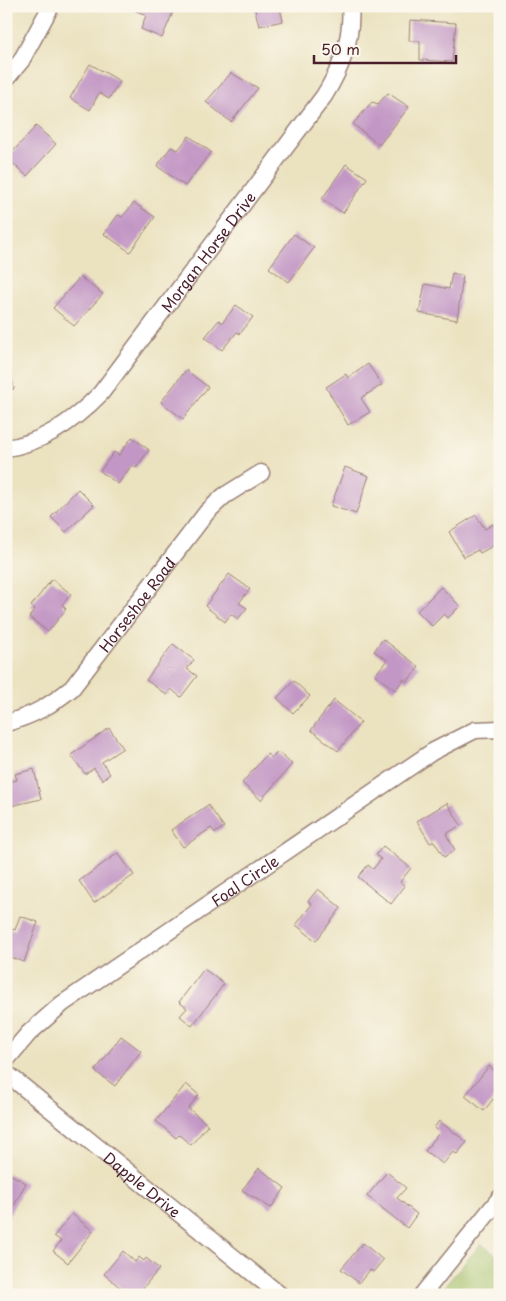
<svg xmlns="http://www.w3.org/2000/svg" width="506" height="1301" font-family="'Playpen Sans',sans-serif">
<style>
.green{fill:#a3c067;stroke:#767049}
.building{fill:#c297c5}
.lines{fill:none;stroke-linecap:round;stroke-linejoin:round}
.street-casing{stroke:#9a8076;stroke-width:19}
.street{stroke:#fff;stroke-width:16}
.labels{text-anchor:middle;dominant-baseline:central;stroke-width:4.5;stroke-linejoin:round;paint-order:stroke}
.street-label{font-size:15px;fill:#4a1f2b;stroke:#fbf7ec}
</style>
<rect width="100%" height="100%" fill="#fbf7ec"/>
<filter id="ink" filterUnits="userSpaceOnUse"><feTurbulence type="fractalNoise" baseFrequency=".02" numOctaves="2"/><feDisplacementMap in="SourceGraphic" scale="10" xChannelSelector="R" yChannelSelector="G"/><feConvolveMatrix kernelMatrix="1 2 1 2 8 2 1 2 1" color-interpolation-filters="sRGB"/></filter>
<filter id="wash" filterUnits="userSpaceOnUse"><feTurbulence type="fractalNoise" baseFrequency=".0096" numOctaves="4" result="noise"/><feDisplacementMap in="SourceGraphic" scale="20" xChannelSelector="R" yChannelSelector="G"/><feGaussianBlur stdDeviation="1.12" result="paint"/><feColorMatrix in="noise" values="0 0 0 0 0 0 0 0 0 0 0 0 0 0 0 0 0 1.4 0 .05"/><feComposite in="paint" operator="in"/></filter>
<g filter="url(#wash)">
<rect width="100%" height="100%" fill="#ebe2c0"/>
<path class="green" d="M 481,1244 L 500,1258 L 500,1295 L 437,1295 Z"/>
<g id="blocks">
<path class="building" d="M 125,6 L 165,6 L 174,10 L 162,38 L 141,29 L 146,15 Z
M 254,6 L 286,6 L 280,8 L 283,21 L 259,26 Z
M 410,20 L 456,23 L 452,62 L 420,60 L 420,41 L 409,41 Z
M 90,64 L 120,81 L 109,99 L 99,93 L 90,110 L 70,98 Z
M 231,73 L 258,88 L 231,122 L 206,102 Z
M 388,93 L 409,107 L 379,145 L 353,124 L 372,102 L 378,104 Z
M 36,126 L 56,144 L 27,176 L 7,158 Z
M 189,136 L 211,152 L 185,186 L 157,166 L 171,147 L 178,150 Z
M 346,164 L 367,178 L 343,213 L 322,199 Z
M 134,203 L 155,217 L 130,252 L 104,234 L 118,215 L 122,217 Z
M 294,234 L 314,248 L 289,282 L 269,268 Z
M 452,273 L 463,276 L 457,320 L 419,313 L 425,284 L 449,289 Z
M 80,277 L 103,294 L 74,326 L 53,308 Z
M 236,305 L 253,317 L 240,334 L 237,332 L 222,350 L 205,337 L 219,320 L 222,323 Z
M 6,357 L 8,357 L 14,389 L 6,390 Z
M 368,364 L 382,385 L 361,398 L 370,412 L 348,425 L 326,387 L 346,374 L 348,378 Z
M 186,370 L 208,387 L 183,419 L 161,402 Z
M 132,437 L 149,450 L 136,468 L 132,465 L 118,484 L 100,471 L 114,452 L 119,455 Z
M 345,467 L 369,476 L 356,514 L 331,506 Z
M 78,489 L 94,505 L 66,532 L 51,517 Z
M 476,515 L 485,529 L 493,524 L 500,534 L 500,542 L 480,553 L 478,550 L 464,557 L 449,532 Z
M 229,574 L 250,589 L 239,603 L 247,608 L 238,619 L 231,614 L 225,622 L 205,606 Z
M 52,579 L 71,594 L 62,605 L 66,609 L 48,632 L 29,617 L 35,609 L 31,606 Z
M 441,587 L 460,606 L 448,618 L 444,614 L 432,626 L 417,611 Z
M 383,639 L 419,667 L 407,682 L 404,679 L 395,690 L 375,675 L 387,660 L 374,651 Z
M 173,644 L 194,660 L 187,669 L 197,676 L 181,697 L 171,689 L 167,695 L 146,680 Z
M 294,681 L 310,696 L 293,713 L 277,698 Z
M 334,700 L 361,722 L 338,751 L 311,730 Z
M 109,728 L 123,748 L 102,762 L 110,774 L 102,780 L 94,768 L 85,774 L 71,755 Z
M 278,752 L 292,764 L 261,800 L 242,783 L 267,754 L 272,758 Z
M 34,769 L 41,799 L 6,807 L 6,782 L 17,780 L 15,774 Z
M 447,803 L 461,825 L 446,834 L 455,850 L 444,857 L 434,841 L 430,843 L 417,821 Z
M 208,805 L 224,827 L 215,833 L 211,828 L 183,847 L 171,830 Z
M 383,846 L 411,868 L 400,882 L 405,886 L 391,904 L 358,877 L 368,865 L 373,869 L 381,859 L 376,855 Z
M 118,853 L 134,875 L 94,903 L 79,881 Z
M 318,889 L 341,908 L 316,941 L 296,925 L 312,904 L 308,901 Z
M 20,916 L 38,922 L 24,962 L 6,956 L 6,927 L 15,930 Z
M 204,969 L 224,984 L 192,1026 L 180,1016 L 187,1008 L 179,1002 Z
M 121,1036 L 141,1051 L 115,1086 L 95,1071 Z
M 489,1066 L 500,1075 L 500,1100 L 498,1102 L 493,1099 L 484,1111 L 465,1096 Z
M 186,1084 L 199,1095 L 188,1108 L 208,1125 L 191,1145 L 179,1135 L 176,1138 L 156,1121 Z
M 439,1121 L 467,1142 L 457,1154 L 453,1152 L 443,1164 L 425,1151 L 439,1133 L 434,1128 Z
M 259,1168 L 285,1188 L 271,1208 L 242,1190 Z
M 387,1172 L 406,1188 L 397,1198 L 417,1214 L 407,1228 L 367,1196 Z
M 8,1173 L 26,1183 L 6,1221 L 6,1177 Z
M 72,1214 L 93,1231 L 68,1263 L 53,1251 L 61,1241 L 54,1236 Z
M 363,1243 L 383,1260 L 373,1272 L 370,1270 L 359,1283 L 341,1269 Z
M 123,1251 L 135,1262 L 139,1257 L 144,1261 L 146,1258 L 159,1269 L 137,1295 L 129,1295 L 104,1274 Z"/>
</g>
</g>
<g filter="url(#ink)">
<use href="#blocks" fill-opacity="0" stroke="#9a8076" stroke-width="1"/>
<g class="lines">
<defs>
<g id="street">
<path d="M 6,79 L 21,61 L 51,6"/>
<path id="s1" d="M 6,448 C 44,443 75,420 101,393 L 324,96 C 341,69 353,39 350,6"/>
<path id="s2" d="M 6,723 C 33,716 51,705 72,688 L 207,512 L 224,496 L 261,473"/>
<path id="s3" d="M 6,1060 L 29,1033 L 62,1004 L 432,752 L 475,730 L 500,729"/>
<path id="s4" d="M 6,1073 L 280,1295"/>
<path d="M 422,1295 L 500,1198"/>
</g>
</defs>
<use href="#street" class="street-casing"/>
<use href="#street" class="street"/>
</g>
</g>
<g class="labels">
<g class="street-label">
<text stroke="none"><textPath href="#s1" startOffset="289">Morgan Horse Drive</textPath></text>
<text stroke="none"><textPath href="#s2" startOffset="181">Horseshoe Road</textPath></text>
<text stroke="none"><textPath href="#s3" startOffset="300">Foal Circle</textPath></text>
<text stroke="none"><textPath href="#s4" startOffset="176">Dapple Drive</textPath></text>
</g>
</g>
<rect width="506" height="1301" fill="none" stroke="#fbf7ec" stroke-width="25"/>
<path d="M314 55v8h142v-8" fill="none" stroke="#4a1f2b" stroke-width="2.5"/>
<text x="321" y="55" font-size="15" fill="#4a1f2b" stroke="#fbf7ec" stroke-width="4" paint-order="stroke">50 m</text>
</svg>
